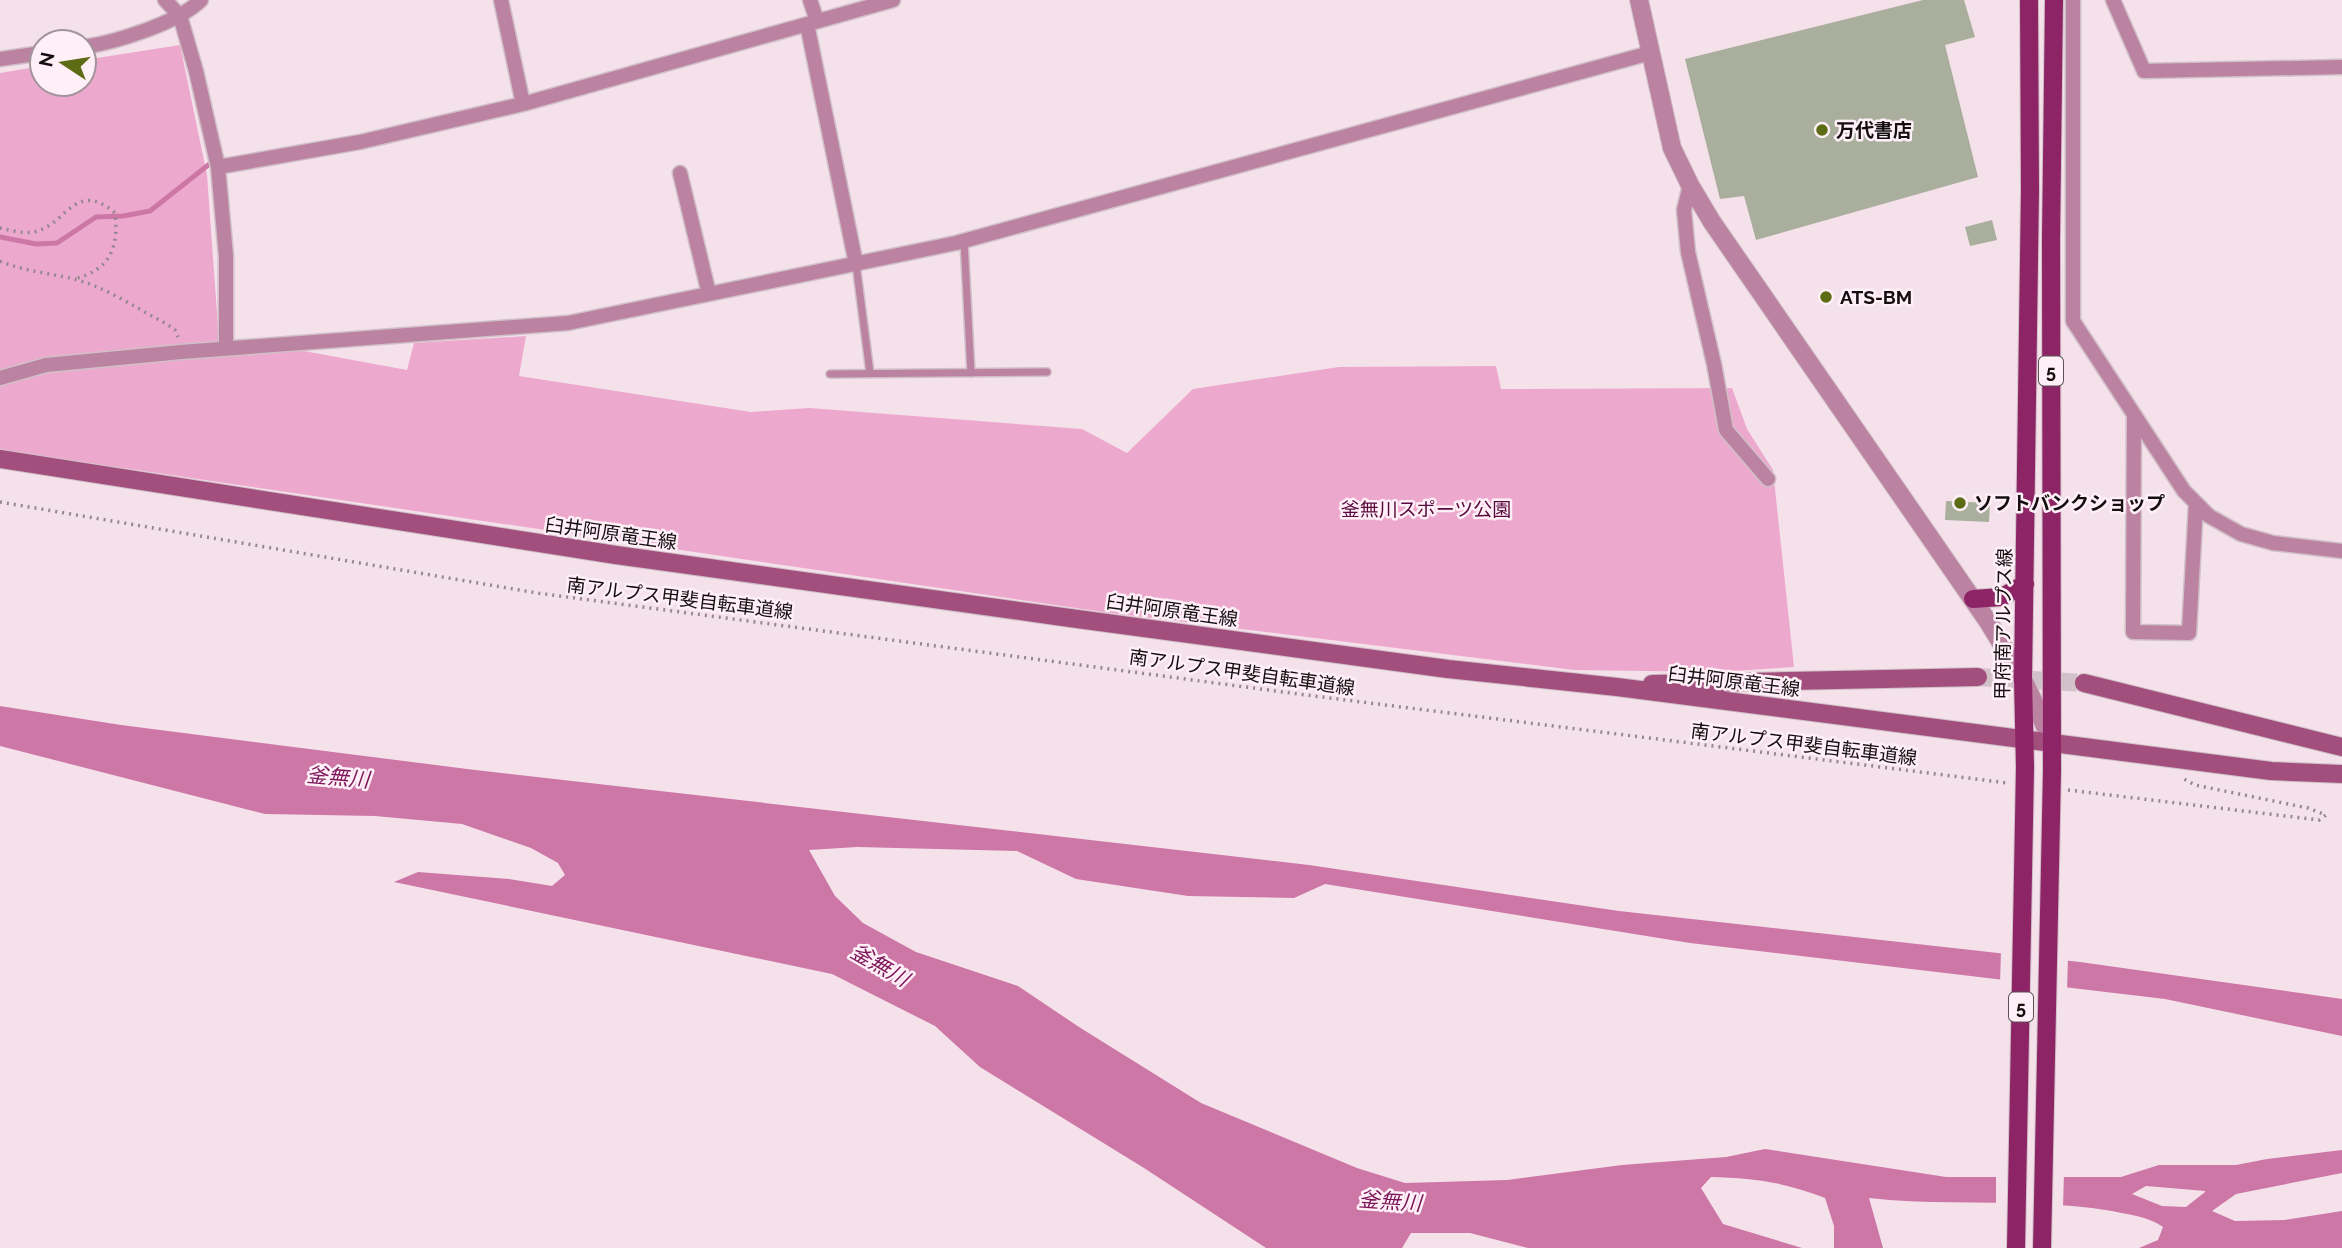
<svg xmlns="http://www.w3.org/2000/svg" width="2342" height="1248" font-family="Raleway,'Noto Sans JP',sans-serif">
<style>
.green{fill:#eda9cd}
.water{fill:#cd77a7;fill-rule:evenodd}
.pier{fill:#f4e1ea}
.lines{fill:none;stroke-linecap:round;stroke-linejoin:round}
.stream{stroke:#cd77a7;stroke-width:5}
.building{fill:#a9ae9d}
.secondary-tunnel{stroke:#d2c1c9;stroke-width:18;stroke-dasharray:18 9;stroke-linecap:butt}
.service-casing{stroke:#d0bfc7;stroke-width:10}
.minor-casing{stroke:#d0bfc7;stroke-width:17}
.tertiary-casing{stroke:#d0bfc7;stroke-width:20}
.secondary-casing{stroke:#d0bfc7;stroke-width:20}
.primary-casing{stroke:#d0bfc7;stroke-width:20}
.path{stroke:#95878e;stroke-width:3.5;stroke-dasharray:2 5;stroke-linecap:butt}
.service{stroke:#bc82a1;stroke-width:7}
.minor{stroke:#bc82a1;stroke-width:14}
.tertiary{stroke:#bc82a1;stroke-width:18}
.secondary{stroke:#a24f7e;stroke-width:18}
.primary{stroke:#8d2466;stroke-width:18}
.primary-bridge-casing{stroke:#d0bfc7;stroke-width:20;stroke-linecap:butt}
.primary-bridge{stroke:#8d2466;stroke-width:18}
.poi-dot{fill:#5d6b14;stroke:#ffeff7;stroke-width:2.5}
.labels{text-anchor:middle;dominant-baseline:central;stroke-width:5;stroke-linejoin:round;paint-order:stroke}
.shield{fill:#ffeff7;stroke:#5a5256;stroke-width:2}
.shield-label{font-size:18px;font-weight:bold;fill:#140e11}
.poi-label{font-size:19px;font-weight:bold;fill:#140e11;stroke:#ffeff7;text-anchor:start}
.park-label{font-size:19px;fill:#57083d;stroke:#ffeff7}
.street-label{font-size:19px;fill:#140e11;stroke:#ffeff7}
.water-label{font-size:21px;font-style:italic;fill:#7d1559;stroke:#ffeff7}
</style>
<rect width="100%" height="100%" fill="#f4e1ea"/>
<path class="green" d="M 180,45 L 207,175 L 220,354 L 293,349 L 407,370 L 414,343 L 526,336 L 519,376 L 751,412 L 809,408 L 1082,429 L 1127,453 L 1193,389 L 1339,367 L 1496,366 L 1501,389 L 1732,388 L 1747,429 L 1773,470 L 1794,667 L 1718,672 L 1574,670 L 1103,612 L 0,450 L 0,73 L 42,66 L 42,84 L 84,84 L 84,60 Z"/>
<path class="water" d="M 0,706 L 121,725 L 467,769 L 1309,865 L 1619,911 L 2080,962 L 2342,999 L 2342,1036 L 2165,999 L 1690,943 L 1325,884 L 1294,898 L 1188,896 L 1076,879 L 1017,851 L 857,847 L 809,850 L 835,896 L 863,923 L 916,952 L 1018,986 L 1079,1027 L 1201,1103 L 1357,1168 L 1405,1183 L 1507,1180 L 1622,1165 L 1726,1157 L 1765,1149 L 1946,1177 L 2121,1177 L 2159,1165 L 2236,1165 L 2267,1159 L 2342,1150 L 2342,1173 L 2236,1194 L 2212,1211 L 2235,1221 L 2285,1220 L 2342,1211 L 2342,1248 L 2139,1248 L 2158,1240 L 2163,1227 C 2147,1216 2131,1215 2112,1211 C 2032,1197 1950,1207 1869,1198 L 1883,1248 L 1834,1248 L 1834,1226 L 1825,1198 C 1785,1182 1753,1178 1711,1177 L 1701,1188 L 1723,1224 L 1802,1248 L 1528,1248 L 1470,1233 L 1411,1233 L 1402,1248 L 1266,1248 L 1144,1168 L 980,1067 L 935,1026 L 832,974 L 394,882 L 418,872 L 509,879 L 552,886 L 565,875 L 558,863 L 531,848 L 462,824 L 375,816 L 265,814 L 0,746 ZM 2146,1186 L 2205,1191 L 2205,1192 L 2186,1207 L 2162,1206 L 2132,1194 Z"/>
<path class="pier" d="M 2001,950 L 2068,957 L 2067,992 L 2000,984 Z
M 2064,1172 L 2063,1208 L 1996,1206 L 1996,1173 Z"/>
<g class="lines">
<path class="stream" d="M 0,237 L 36,244 L 57,243 L 96,217 L 123,216 L 150,211 L 212,162"/>
</g>
<path class="building" d="M 1923,0 L 1964,0 L 1975,37 L 1945,45 L 1978,177 L 1756,240 L 1744,196 L 1720,199 L 1685,59 Z
M 1992,220 L 1997,240 L 1970,246 L 1965,227 Z
M 1946,501 L 1990,503 L 1989,522 L 1945,520 Z"/>
<g class="lines">
<path class="secondary-tunnel" d="M 1978,677 L 2084,683"/>
<defs>
<path id="service" d="M 964,241 L 971,373
M 856,264 L 870,373
M 830,374 L 1047,372"/>
<path id="minor" d="M 165,0 L 180,16 L 196,71 L 218,167 L 226,256 L 226,348
M 501,0 L 523,104
M 810,0 L 817,21
M 2073,0 L 2073,321 L 2184,491 L 2209,516 L 2241,534 L 2273,543 L 2342,551
M 2113,0 L 2144,71 L 2342,67
M 807,24 L 856,264
M 84,47 C 116,42 178,23 201,0
M 0,59 L 42,53
M 218,167 L 360,142 L 523,104 L 893,0
M 680,173 L 709,294
M 1690,185 L 1684,210 L 1688,252 L 1714,364 L 1726,430 L 1768,479
M 0,378 L 46,365 L 181,352 L 568,323 L 956,243 L 1650,53
M 2134,416 L 2133,632 L 2189,633 L 2196,503"/>
<path id="tertiary" d="M 1639,0 L 1672,148 L 1690,185 L 1712,222 L 1989,623 L 2023,679 L 2053,743"/>
<path id="secondary" d="M 0,459 L 616,555 L 1070,618 L 1448,669 L 1617,687 L 2271,771 L 2342,774
M 2084,683 L 2342,747
M 1652,684 L 1978,677"/>
<path id="primary" d="M 1973,599 L 2002,597 L 2025,584
M 2025,767 L 2023,679 L 2030,189 L 2029,0
M 2052,771 L 2051,239 L 2054,0"/>
</defs>
<use href="#service" class="service-casing"/>
<use href="#minor" class="minor-casing"/>
<use href="#tertiary" class="tertiary-casing"/>
<use href="#secondary" class="secondary-casing"/>
<use href="#primary" class="primary-casing"/>
<path class="path" d="M 0,228 C 10,230 23,234 33,232 C 66,227 74,178 115,213 C 119,248 110,270 74,279
M 0,261 C 23,271 49,273 74,279 C 106,287 137,309 167,324 L 175,330 L 178,337
M 0,502 L 537,593 L 1306,695 L 2008,783
M 2068,790 L 2319,820 L 2326,815 L 2308,808 L 2195,785 L 2184,779"/>
<use href="#service" class="service"/>
<use href="#minor" class="minor"/>
<use href="#tertiary" class="tertiary"/>
<use href="#secondary" class="secondary"/>
<use href="#primary" class="primary"/>
<defs>
<path id="primary-bridge" d="M 2016,1248 L 2025,767
M 2042,1248 L 2052,771"/>
</defs>
<use href="#primary-bridge" class="primary-bridge-casing"/>
<use href="#primary-bridge" class="primary-bridge"/>
</g>
<g class="poi-dot">
<circle cx="1822" cy="130" r="7"/>
<circle cx="1826" cy="297" r="7"/>
<circle cx="1960" cy="503" r="7"/>
</g>
<g class="labels">
<g class="shield">
<rect x="2039" y="356.5" width="24" height="29" rx="5"/>
<rect x="2009" y="992.5" width="24" height="29" rx="5"/>
</g>
<g class="shield-label">
<text x="2051" y="371">5</text>
<text x="2021" y="1007">5</text>
</g>
<g class="poi-label">
<text x="1836" y="130">万代書店</text>
<text x="1840" y="297">ATS-BM</text>
<text x="1974" y="503">ソフトバンクショップ</text>
</g>
<g class="park-label">
<text x="1426" y="509">釜無川スポーツ公園</text>
</g>
<g class="street-label">
<text transform="translate(611 533) rotate(8)">臼井阿原竜王線</text>
<text transform="translate(680 598) rotate(7)">南アルプス甲斐自転車道線</text>
<text transform="translate(1172 610) rotate(8)">臼井阿原竜王線</text>
<text transform="translate(2003 624) rotate(-89)">甲府南アルプス線</text>
<text transform="translate(1242 672) rotate(8)">南アルプス甲斐自転車道線</text>
<text transform="translate(1734 681) rotate(7)">臼井阿原竜王線</text>
<text transform="translate(1804 744) rotate(7)">南アルプス甲斐自転車道線</text>
</g>
<g class="water-label">
<text transform="translate(338 777) rotate(5)">釜無川</text>
<text transform="translate(880 965) rotate(30)">釜無川</text>
<text transform="translate(1390 1201) rotate(4)">釜無川</text>
</g>
</g>
<g transform="translate(63 63) rotate(282)"><circle r="33" fill="#ffeff7" stroke="#a1959b" stroke-width="2"/>
<path d="M0-5L12 26L0 18L-12 26Z" fill="#5d6b14"/>
<text y="-10" font-size="19" font-weight="bold" text-anchor="middle" fill="#140e11">N</text>
</g>
</svg>
